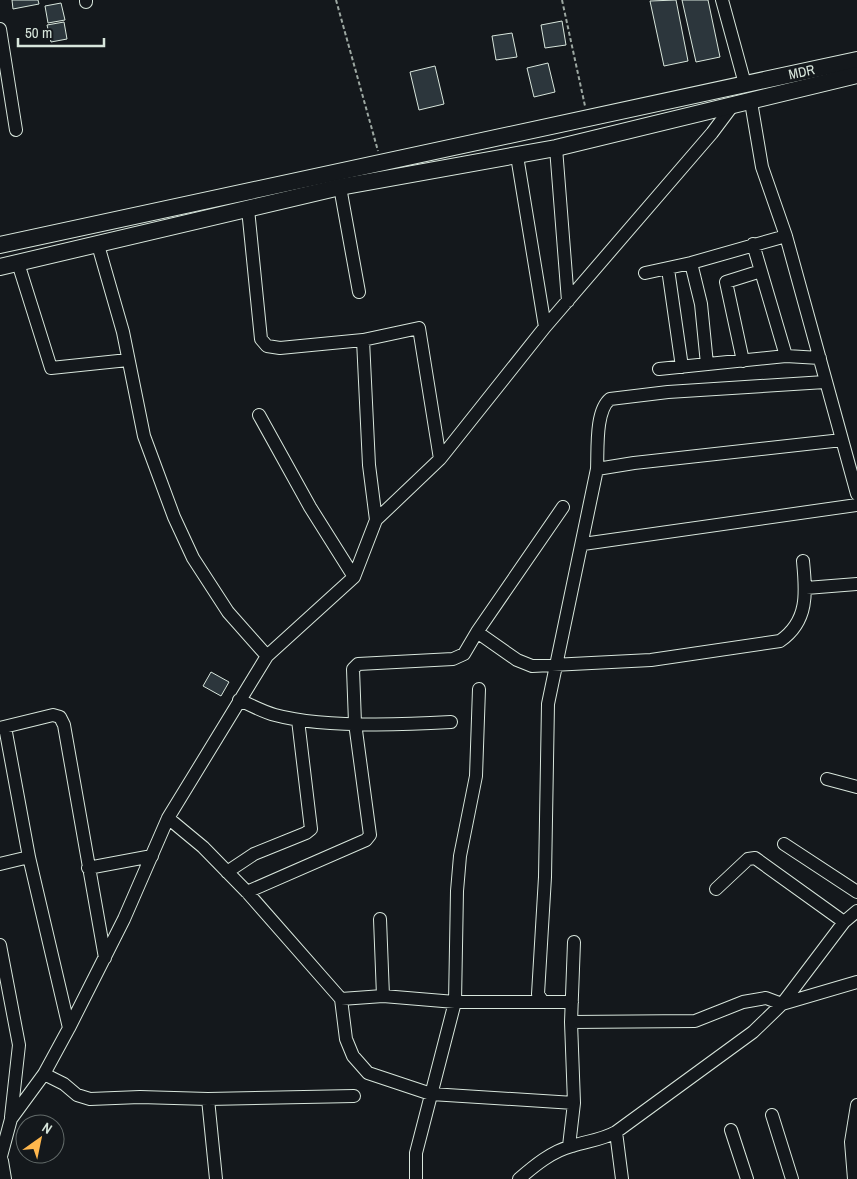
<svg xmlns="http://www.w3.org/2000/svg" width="857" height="1179" font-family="'Archivo Narrow',sans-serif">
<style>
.building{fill:#2c363c;stroke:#d8e6dc}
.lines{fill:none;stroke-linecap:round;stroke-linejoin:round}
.minor-casing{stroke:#d8e6dc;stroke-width:14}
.major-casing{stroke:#d8e6dc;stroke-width:18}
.path{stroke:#9da8a2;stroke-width:2;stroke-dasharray:4 2.5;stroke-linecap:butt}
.minor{stroke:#14181c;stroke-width:12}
.major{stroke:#14181c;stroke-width:16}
.labels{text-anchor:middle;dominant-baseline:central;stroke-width:4;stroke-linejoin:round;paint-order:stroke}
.street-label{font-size:14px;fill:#d8e6dc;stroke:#14181c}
</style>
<rect width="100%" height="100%" fill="#14181c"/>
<path class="building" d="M 12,0 L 38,0 L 39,4 L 13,9 Z
M 676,0 L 688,61 L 664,66 L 650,1 Z
M 682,0 L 708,0 L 720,57 L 696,62 Z
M 61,3 L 65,20 L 48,23 L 45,6 Z
M 562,21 L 566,45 L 545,48 L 541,25 Z
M 64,22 L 67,39 L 51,42 L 47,25 Z
M 512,33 L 517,57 L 496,60 L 492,36 Z
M 548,63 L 555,92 L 534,97 L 527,68 Z
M 435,66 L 444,104 L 419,110 L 410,72 Z
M 211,672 L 229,682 L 221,696 L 203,686 Z"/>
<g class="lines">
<defs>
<path id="minor" d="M 86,0 L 86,2
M 722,0 L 745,84
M 0,29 L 16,130
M 751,102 L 762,167 L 786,236 L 857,494
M 556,148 L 568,301
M 517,156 L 545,327
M 340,187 L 359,292
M 248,209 L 261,339 L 267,346 L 280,348 L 363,340 L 419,328 L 440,459
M 753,244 L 786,356
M 98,245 L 123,332 L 144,436 L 174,517 L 193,558 L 228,612 L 267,656
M 18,263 L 51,368 L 128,360
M 691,263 L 701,304 L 707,364
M 668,269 L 682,367
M 645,273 L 691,263 L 786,236
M 363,340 L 369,465 L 376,520
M 743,361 L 726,282 L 761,271
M 659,369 L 786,356 L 820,358
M 825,382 L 668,392 L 610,399 C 595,411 598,450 597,469 L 634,463 L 842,440
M 259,415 L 310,507 L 354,577
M 583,544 L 857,505
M 806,588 L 857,584
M 477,632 L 517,660 L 532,666 L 651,660 L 780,641 C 809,621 806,592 803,561
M 239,700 C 251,705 263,712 275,715 C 323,728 400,725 451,722
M 5,727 L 29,857 L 69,1028
M 0,728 L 53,715 L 60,717 L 64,725 L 105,958
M 827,779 L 857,787
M 168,818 L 203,847 L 247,892 L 341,999 L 346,1039 L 353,1056 L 368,1073 L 431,1094 L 574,1103
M 784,844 L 857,892
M 0,864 L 29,857
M 88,868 L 152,856
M 227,872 L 254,854 L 306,833 L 311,829 L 298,720
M 716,889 L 748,859 L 755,858 L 844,922
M 247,892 L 366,840 L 370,835 L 355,723 L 353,669 L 358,664 L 453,659 L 464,654 L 477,632 L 563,507
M 380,919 L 383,996
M 0,945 L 19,1045 L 11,1117
M 341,999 L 383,996 L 455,1002 L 543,1002
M 572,1002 L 543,1002 L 538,994 L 545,877 L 548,704 L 597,469
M 571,1022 L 695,1021 L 743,1002 L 766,998 L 782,1004 L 857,982
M 44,1074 L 64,1084 L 77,1095 L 90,1099 L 140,1097 L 208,1099
M 772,1115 L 792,1179
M 731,1130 L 747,1179
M 616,1132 L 622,1179
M 569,1146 L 574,1103 L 571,1022 L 574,942
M 0,1160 L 11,1119 L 44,1074 L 69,1028 L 124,919 L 168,818 L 267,656 L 354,577 L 376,520 L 440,459 L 545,327 L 712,133 L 733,105
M 216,1179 L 208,1099 L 354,1096
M 416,1179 L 416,1153 L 455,1002 L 457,891 L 460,856 L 476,776 L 479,689
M 519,1179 C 534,1166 552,1151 572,1146 C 587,1141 602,1140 616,1132 L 753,1032 L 782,1004 L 844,922 L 857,911
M 854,1179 L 851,1142 L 857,1105"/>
<g id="major">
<path id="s1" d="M 0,245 L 857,60"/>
<path d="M 0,267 L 340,187 L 556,148 L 857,75"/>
<path d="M 0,1161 L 3,1179"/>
</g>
</defs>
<use href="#minor" class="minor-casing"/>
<use href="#major" class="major-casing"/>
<path class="path" d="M 336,0 L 378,151
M 562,0 L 585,106"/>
<use href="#minor" class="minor"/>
<use href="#major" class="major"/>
</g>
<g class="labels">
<g class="street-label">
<text stroke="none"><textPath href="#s1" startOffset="820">MDR</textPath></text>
</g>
</g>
<g transform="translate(40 1139) rotate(33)"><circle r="24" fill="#14181c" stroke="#626a69"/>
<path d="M0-4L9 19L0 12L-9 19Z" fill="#ffb74d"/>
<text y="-8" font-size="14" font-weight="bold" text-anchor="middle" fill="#d8e6dc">N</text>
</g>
<path d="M18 38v8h86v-8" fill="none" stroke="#d8e6dc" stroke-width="2.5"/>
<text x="25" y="38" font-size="15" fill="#d8e6dc" stroke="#14181c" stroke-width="4" paint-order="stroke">50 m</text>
</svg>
